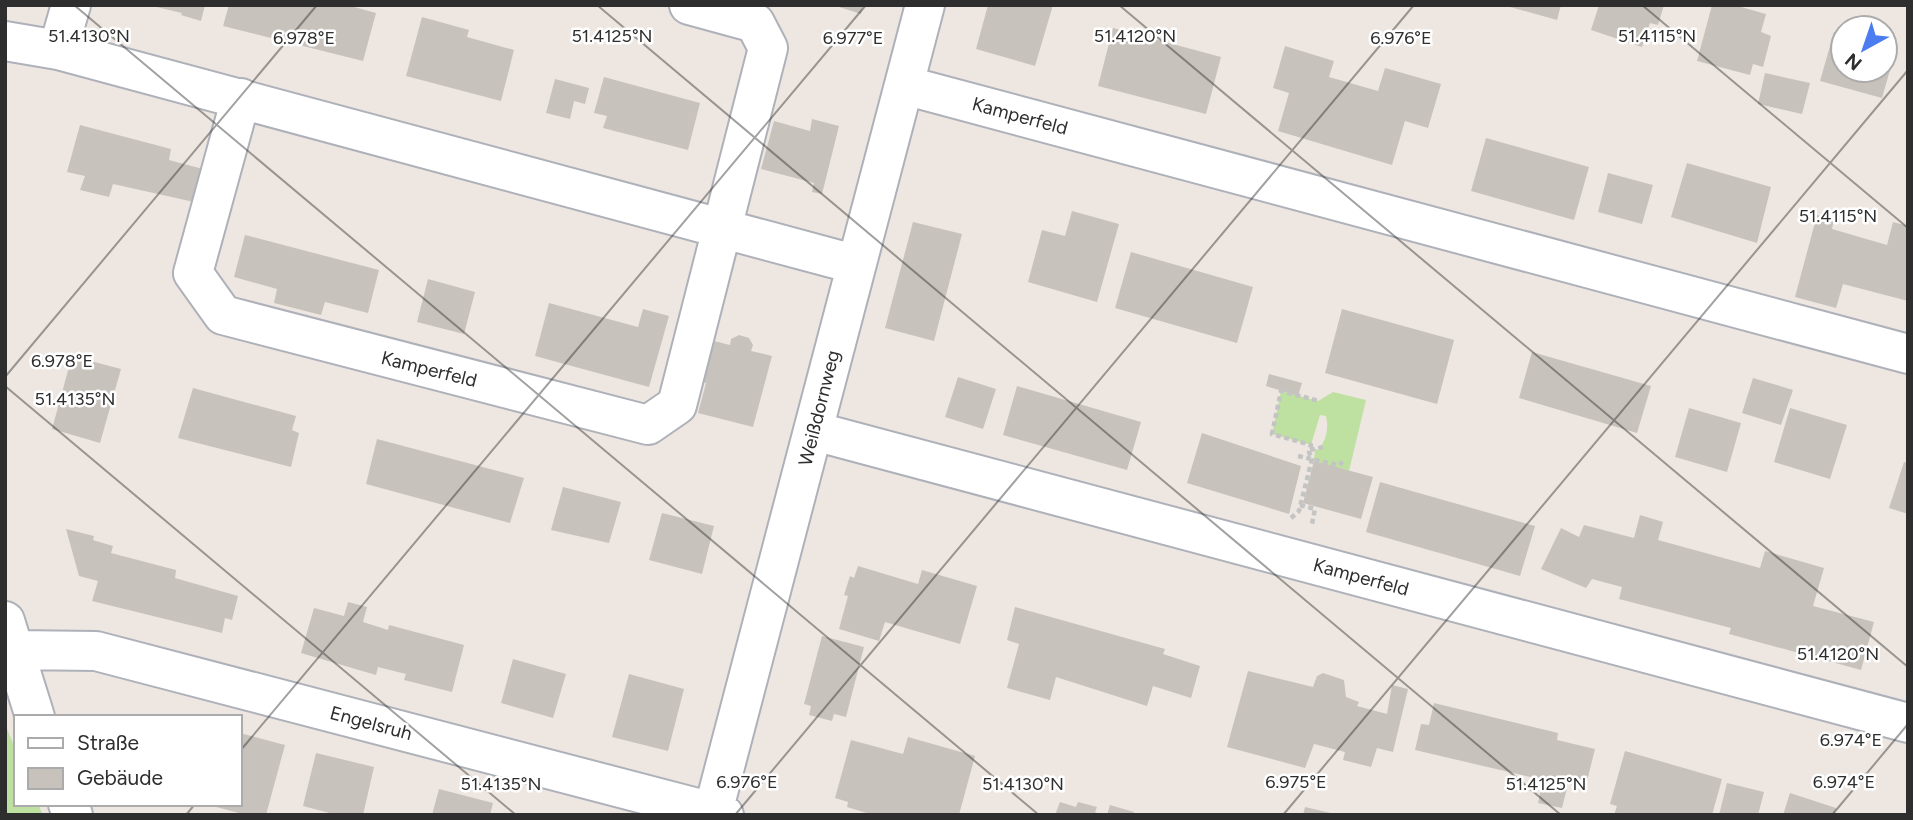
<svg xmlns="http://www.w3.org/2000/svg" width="1913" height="820" font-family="Figtree,sans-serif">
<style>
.green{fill:#bee1a2}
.building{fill:#c7c2bc}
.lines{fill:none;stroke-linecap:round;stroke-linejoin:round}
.street-casing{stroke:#aeb1b9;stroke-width:42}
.path{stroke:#c4c4c4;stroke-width:4.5;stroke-dasharray:5 3.5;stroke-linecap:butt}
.street{stroke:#fff;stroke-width:38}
.ticks{fill:none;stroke:#2e2e2e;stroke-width:2;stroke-opacity:0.45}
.labels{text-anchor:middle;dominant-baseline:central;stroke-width:5;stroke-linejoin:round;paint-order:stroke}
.street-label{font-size:19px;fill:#2e2e2e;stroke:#fff}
.ticks-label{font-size:18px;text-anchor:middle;fill:#2e2e2e;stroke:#fff;stroke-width:5;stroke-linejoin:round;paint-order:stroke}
</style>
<rect width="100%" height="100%" fill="#eee7e1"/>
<path class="green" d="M 1281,391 L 1318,401 L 1333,392 L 1366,400 L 1349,471 L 1314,461 L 1315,449 L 1319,450 C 1326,439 1329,430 1326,416 L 1320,415 L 1311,445 L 1272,434 Z
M 5,724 L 16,750 L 16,804 L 38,804 L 43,815 L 5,815 Z"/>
<path class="building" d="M 148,5 L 205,5 L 201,21 L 181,15 L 182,13 Z
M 229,5 L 347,5 L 376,13 L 363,61 L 223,26 Z
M 833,5 L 863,5 L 861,14 Z
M 988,5 L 1053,5 L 1035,66 L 976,49 Z
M 1503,5 L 1561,5 L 1557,20 Z
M 1599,5 L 1664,5 L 1658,25 L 1650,23 L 1642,47 L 1591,30 Z
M 1712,5 L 1734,5 L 1766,14 L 1761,32 L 1771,36 L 1763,67 L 1753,64 L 1750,75 L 1697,61 Z
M 422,17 L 469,30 L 467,37 L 514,50 L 501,101 L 406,76 Z
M 1113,28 L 1221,57 L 1206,114 L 1098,86 Z
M 1834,32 L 1843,34 L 1843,70 L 1885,70 L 1885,46 L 1896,49 L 1882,98 L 1820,81 Z
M 1285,46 L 1334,61 L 1329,77 L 1378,91 L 1385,68 L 1441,84 L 1428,128 L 1405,121 L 1392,165 L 1278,131 L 1289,93 L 1273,88 Z
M 1765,73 L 1810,83 L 1802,114 L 1758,104 Z
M 604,77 L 700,103 L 688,150 L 603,128 L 607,116 L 594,113 Z
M 555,79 L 589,88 L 585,104 L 574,101 L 570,119 L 546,113 Z
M 812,119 L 839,126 L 822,194 L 812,192 L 814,183 L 761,169 L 774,121 L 810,131 Z
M 80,125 L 171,149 L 169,160 L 203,169 L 194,202 L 113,184 L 109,197 L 80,190 L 85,176 L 67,172 Z
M 1486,138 L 1589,167 L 1574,220 L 1471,191 Z
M 1687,163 L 1771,187 L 1757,243 L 1671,217 Z
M 1608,173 L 1653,185 L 1642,224 L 1598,212 Z
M 1072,211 L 1119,224 L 1097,302 L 1028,282 L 1042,230 L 1065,236 Z
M 1817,215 L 1834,219 L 1832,229 L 1887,245 L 1893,222 L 1908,226 L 1908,301 L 1843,284 L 1836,308 L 1795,297 Z
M 913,222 L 962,234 L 934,341 L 885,328 Z
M 245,235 L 379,270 L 368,313 L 325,302 L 321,315 L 274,303 L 277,289 L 234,277 Z
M 1131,252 L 1253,287 L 1237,343 L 1115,308 Z
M 428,279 L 475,292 L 464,334 L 417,322 Z
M 549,303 L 638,327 L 643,309 L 669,316 L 649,387 L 535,356 Z
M 1342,309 L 1454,340 L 1437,404 L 1325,373 Z
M 739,335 L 749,338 L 753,345 L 751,351 L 772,356 L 753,427 L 698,413 L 706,383 L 702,382 L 714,341 L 730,345 L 731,339 Z
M 1532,352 L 1651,386 L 1637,433 L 1519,398 Z
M 72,356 L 121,369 L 100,443 L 52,429 Z
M 1269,374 L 1302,383 L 1298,396 L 1266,386 Z
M 958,377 L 996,389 L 983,429 L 945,417 Z
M 1753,378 L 1793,390 L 1781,425 L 1742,413 Z
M 1017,386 L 1141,422 L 1127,470 L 1003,435 Z
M 193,388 L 296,416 L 292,430 L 299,433 L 291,467 L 178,438 Z
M 1689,408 L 1741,423 L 1727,472 L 1675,457 Z
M 1790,408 L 1847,425 L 1830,479 L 1774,462 Z
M 1202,433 L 1301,466 L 1289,514 L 1187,483 Z
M 377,439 L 524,478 L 510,523 L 366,484 Z
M 1314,461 L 1373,477 L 1361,519 L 1303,503 Z
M 1904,462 L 1908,463 L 1908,514 L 1889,508 Z
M 1380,482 L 1535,526 L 1520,576 L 1366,532 Z
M 563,487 L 621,502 L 609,543 L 551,530 Z
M 662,513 L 714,526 L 702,574 L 649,560 Z
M 1640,515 L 1663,522 L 1658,540 L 1760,568 L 1765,551 L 1824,568 L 1813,606 L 1874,622 L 1861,670 L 1729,634 L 1731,628 L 1619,599 L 1622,587 L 1592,579 L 1586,588 L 1541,569 L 1561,528 L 1579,537 L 1584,525 L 1634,538 Z
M 66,529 L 94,536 L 93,540 L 113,546 L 111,553 L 176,570 L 175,578 L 238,596 L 232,620 L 225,618 L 222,633 L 92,601 L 98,581 L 79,576 Z
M 858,566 L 918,584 L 922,570 L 977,586 L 960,644 L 885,622 L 879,641 L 839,629 L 848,596 L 844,595 L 850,576 L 854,578 Z
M 348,602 L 367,607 L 363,622 L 388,630 L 389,625 L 464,645 L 452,692 L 404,680 L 406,674 L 378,667 L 376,675 L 301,653 L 314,608 L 344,616 Z
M 1015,607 L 1165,649 L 1163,654 L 1200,666 L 1191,698 L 1153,686 L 1147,706 L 1056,677 L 1050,700 L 1007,688 L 1019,644 L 1007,640 Z
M 822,636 L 864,647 L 846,717 L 834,714 L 832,721 L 809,715 L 811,706 L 804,704 Z
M 513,659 L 566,674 L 553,718 L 501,703 Z
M 1248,671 L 1313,687 L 1317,676 L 1323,673 L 1344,680 L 1346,697 L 1359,702 L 1357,706 L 1387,714 L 1392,685 L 1408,689 L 1393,752 L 1377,748 L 1371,767 L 1343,760 L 1345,752 L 1314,744 L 1305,768 L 1227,747 Z
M 629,674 L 684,689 L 668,751 L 612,737 Z
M 1434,703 L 1558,733 L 1557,740 L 1595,749 L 1585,789 L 1568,784 L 1562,808 L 1538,803 L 1543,780 L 1415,750 L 1421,724 L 1429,725 Z
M 240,733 L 285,745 L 266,815 L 246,815 L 209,805 L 240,804 Z
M 908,737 L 975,756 L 959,815 L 873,815 L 847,807 L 848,802 L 835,798 L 851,740 L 903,754 Z
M 1625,751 L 1722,779 L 1712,815 L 1614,815 L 1617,806 L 1610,804 Z
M 316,753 L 374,767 L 363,815 L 337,815 L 303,806 Z
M 1727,783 L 1764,792 L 1758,815 L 1719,815 Z
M 439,789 L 493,803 L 490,815 L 432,815 Z
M 1790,793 L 1836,808 L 1834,815 L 1783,815 Z
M 1060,802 L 1076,807 L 1078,802 L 1097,807 L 1095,812 L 1101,815 L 1055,815 Z
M 1110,805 L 1134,812 L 1133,815 L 1107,815 Z
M 1305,807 L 1335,814 L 1335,815 L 1303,815 Z"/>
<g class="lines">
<defs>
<path id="street" d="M 5,41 L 58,50 L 854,264
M 58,50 L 71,5
M 904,85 L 1908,354
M 241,98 L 193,273 L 223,315 L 648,425 L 677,405 L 768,48 L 755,23 L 689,5
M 814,431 L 1908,723
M 5,621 L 35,717
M 15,650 L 96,651 L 724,815
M 68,804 L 73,815
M 713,812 C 784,543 853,274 925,5"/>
</defs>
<use href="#street" class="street-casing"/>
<path class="path" d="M 1310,450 L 1323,447
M 1298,456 L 1338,465 L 1343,462
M 1300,505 L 1315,509 L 1312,524
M 1291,518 L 1299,511 L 1312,459 L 1309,452 L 1311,445 L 1272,434 L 1281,391 L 1319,401"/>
<use href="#street" class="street"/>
</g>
<path class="ticks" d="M 74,5 L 1039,815M 597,5 L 1561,815M 1119,5 L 1908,667M 1642,5 L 1908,228M 5,377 L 317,5M 5,386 L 516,815M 240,751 L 866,5M 186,815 L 195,804M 735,815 L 1414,5M 1283,815 L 1908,70M 1832,815 L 1908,724"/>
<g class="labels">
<g class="street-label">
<text transform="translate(1020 116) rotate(15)">Kamperfeld</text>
<text transform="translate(429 369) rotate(14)">Kamperfeld</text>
<text transform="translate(819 408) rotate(-76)">Weißdornweg</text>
<text transform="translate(1361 577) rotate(15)">Kamperfeld</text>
<text transform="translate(371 723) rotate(15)">Engelsruh</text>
</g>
</g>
<g class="ticks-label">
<text x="612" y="42">51.4125°N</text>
<text x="89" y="42">51.4130°N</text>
<text x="1135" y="42">51.4120°N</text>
<text x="1657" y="42">51.4115°N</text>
<text x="304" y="44">6.978°E</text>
<text x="853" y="44">6.977°E</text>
<text x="1401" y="44">6.976°E</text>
<text x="1838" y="222">51.4115°N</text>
<text x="62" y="367">6.978°E</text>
<text x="75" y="405">51.4135°N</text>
<text x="1838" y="660">51.4120°N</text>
<text x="1851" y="746">6.974°E</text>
<text x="747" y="788">6.976°E</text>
<text x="1296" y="788">6.975°E</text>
<text x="1844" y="788">6.974°E</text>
<text x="501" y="790">51.4135°N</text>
<text x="1023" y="790">51.4130°N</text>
<text x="1546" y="790">51.4125°N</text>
</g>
<rect width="1913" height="820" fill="none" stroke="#2e2e2e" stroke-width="14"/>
<rect x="14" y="715" width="228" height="91" fill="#ffffff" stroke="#ababab" stroke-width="2"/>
<rect x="28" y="738" width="35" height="10" fill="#ffffff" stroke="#ababab" stroke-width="2"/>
<text x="77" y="750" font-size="21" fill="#2e2e2e">Straße</text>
<rect x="28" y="768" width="35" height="21" fill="#c7c2bc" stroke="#ababab" stroke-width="2"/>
<text x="77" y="785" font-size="21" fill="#2e2e2e">Gebäude</text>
<g transform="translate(1864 49) rotate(220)"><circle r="33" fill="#ffffff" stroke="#ababab" stroke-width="2"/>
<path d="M0-5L12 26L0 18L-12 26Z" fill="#4c7df0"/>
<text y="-10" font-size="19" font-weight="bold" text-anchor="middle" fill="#2e2e2e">N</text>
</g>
</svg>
